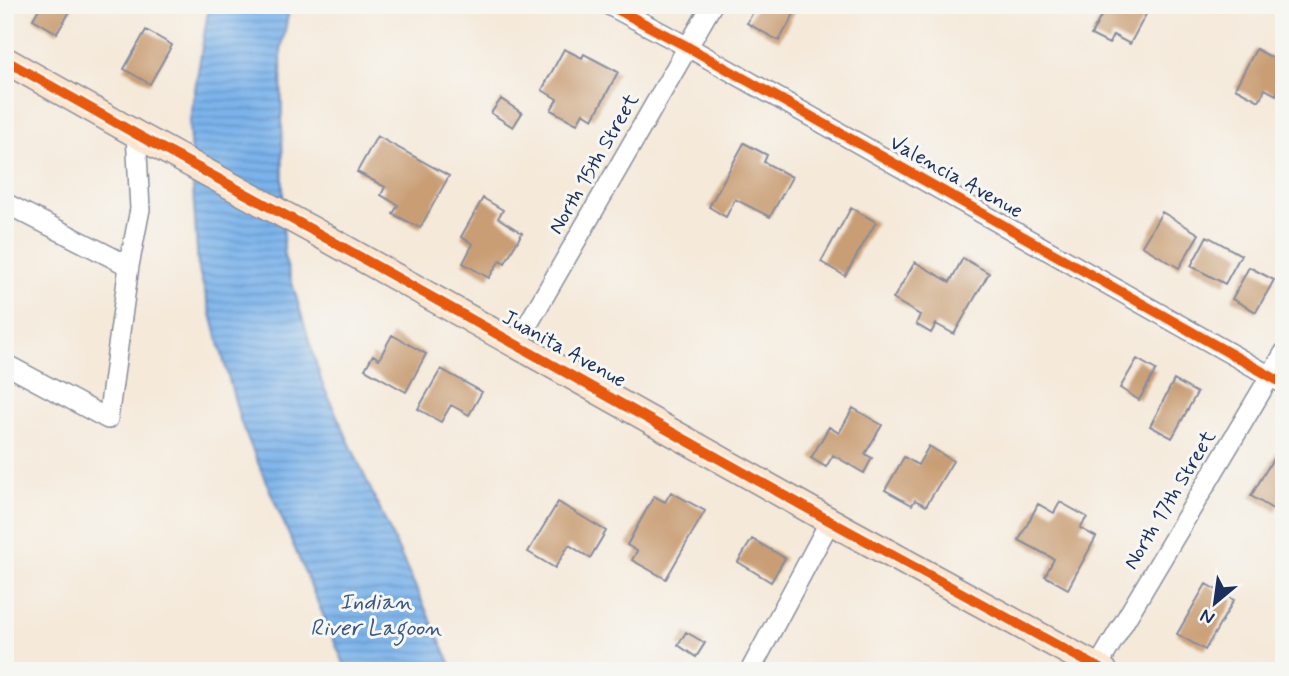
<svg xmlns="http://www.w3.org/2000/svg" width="1289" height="676" font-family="Mynerve,sans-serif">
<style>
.water{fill:url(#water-rules);stroke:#4b71a4;stroke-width:2}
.building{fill:#c99e75}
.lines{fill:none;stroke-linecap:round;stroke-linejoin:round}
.street-casing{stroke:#888c9c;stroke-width:22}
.secondary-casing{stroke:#888c9c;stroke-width:29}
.street{stroke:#fff;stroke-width:19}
.secondary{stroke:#fbe5cf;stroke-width:26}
.cycleway-casing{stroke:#f6f6f2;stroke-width:15}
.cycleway{stroke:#e8590c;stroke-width:10}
.labels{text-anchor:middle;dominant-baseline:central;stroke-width:6;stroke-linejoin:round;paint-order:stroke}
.street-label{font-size:21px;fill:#1b2f5e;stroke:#f6f6f2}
.water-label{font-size:23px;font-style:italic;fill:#385788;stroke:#f6f6f2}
</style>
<defs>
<pattern id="water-rules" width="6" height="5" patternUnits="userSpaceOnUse" patternTransform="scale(1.75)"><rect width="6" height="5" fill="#7bb3eb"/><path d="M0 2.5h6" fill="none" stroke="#6492c2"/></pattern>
</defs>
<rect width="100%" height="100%" fill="#f6f6f2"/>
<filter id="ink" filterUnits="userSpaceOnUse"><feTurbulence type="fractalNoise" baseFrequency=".0143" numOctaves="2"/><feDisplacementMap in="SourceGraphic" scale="14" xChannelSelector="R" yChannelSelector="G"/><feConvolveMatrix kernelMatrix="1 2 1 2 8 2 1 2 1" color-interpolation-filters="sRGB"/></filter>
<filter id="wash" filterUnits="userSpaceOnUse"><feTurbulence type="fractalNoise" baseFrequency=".00686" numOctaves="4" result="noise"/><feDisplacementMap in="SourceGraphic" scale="28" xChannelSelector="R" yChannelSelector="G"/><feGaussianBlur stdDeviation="1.57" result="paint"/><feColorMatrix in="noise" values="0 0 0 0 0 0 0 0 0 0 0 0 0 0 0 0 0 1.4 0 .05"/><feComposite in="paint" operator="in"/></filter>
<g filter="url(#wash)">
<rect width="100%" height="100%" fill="#f5e9d9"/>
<path class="water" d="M 209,5 L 290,5 L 281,51 L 284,256 L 322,383 L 454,671 L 347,671 L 241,423 L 198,267 L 189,126 Z"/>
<g id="blocks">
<path class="building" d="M 41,5 L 74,5 L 57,33 L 33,19 Z
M 757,5 L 799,5 L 779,41 L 747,23 Z
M 1107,5 L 1151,5 L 1130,44 L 1113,35 L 1109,44 L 1091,35 Z
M 146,30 L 172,45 L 150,84 L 124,69 Z
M 564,49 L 582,58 L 584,54 L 618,72 L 593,119 L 583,113 L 577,124 L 551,110 L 557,99 L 542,90 Z
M 1256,49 L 1284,64 L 1284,79 L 1276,95 L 1265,89 L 1259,101 L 1235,88 Z
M 501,99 L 522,113 L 513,127 L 491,113 Z
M 377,136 L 449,176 L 420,228 L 393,214 L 398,205 L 381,195 L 385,187 L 357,172 Z
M 744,143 L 767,155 L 764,162 L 792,177 L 770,217 L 735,199 L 726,217 L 709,207 Z
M 483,198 L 503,210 L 498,218 L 522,233 L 505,263 L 500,260 L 489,278 L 463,263 L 473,244 L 461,237 Z
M 851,208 L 876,222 L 845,276 L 821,262 Z
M 1162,212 L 1199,234 L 1179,268 L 1142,246 Z
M 1207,236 L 1241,255 L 1225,284 L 1191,266 Z
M 963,258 L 989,273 L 954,334 L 936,324 L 931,333 L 916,324 L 920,315 L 893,299 L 915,262 L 950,282 Z
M 1249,267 L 1274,280 L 1256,312 L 1232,299 Z
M 392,335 L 426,354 L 406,392 L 365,369 L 373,355 L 379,359 Z
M 1137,359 L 1156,370 L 1139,400 L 1120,388 Z
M 441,369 L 482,392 L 469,415 L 451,405 L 441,422 L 418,409 Z
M 1174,380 L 1197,393 L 1172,438 L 1150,426 Z
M 853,408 L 882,425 L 865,454 L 872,458 L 864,473 L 833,455 L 826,467 L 811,458 L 829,427 L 839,433 Z
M 929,446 L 953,461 L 926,506 L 915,500 L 912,505 L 885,490 L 904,457 L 918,465 Z
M 1277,452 L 1284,456 L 1284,498 L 1276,511 L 1251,496 Z
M 671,492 L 705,511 L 666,579 L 632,560 L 637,551 L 627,545 L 654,496 L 665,502 Z
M 558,502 L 606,531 L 590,558 L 569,545 L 555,568 L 528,552 Z
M 1060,502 L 1087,517 L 1080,528 L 1096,537 L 1068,589 L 1045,576 L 1054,559 L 1019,540 L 1038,504 L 1054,513 Z
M 752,539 L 785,558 L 771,582 L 738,562 Z
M 1206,584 L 1234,600 L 1205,650 L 1177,634 Z
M 686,632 L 705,643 L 696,657 L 678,645 Z"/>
</g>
</g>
<g filter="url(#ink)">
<use href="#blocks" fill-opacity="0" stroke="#888c9c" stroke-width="2"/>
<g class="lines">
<defs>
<path id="street" d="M 609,5 L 688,47 L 1284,384
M 1277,5 L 1284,9
M 5,203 L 129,266
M 516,345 L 712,5
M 5,364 L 108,419 L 129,266 L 140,209 L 136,134
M 750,671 L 830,521
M 1095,671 L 1284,353"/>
<path id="secondary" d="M 5,60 L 136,134 L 312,230 L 830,521 L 1104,671"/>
</defs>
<use href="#street" class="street-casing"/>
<use href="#secondary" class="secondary-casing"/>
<use href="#street" class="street"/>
<use href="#secondary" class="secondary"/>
<defs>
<path id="cycleway" d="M 609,5 L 688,47 L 1284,384
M 5,60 L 136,134 L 312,230 L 830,521 L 1104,671"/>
</defs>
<use href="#cycleway" class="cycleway-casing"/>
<use href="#cycleway" class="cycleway"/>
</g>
</g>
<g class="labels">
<g class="street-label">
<text transform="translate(594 164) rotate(-60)">North 15th Street</text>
<text transform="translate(956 177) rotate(29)">Valencia Avenue</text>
<text transform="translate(564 349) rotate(29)">Juanita Avenue</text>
<text transform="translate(1170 500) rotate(-59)">North 17th Street</text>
</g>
<g class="water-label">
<text x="376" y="603">Indian<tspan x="376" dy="26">River Lagoon</tspan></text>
</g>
</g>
<rect width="1289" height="676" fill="none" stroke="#f6f6f2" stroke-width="28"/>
<g transform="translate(1215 603) rotate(209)" stroke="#f6f6f2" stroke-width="5" paint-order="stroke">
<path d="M0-5L12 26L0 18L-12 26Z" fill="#1b2f5e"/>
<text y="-10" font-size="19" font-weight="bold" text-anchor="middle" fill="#1b2f5e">N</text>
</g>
</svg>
